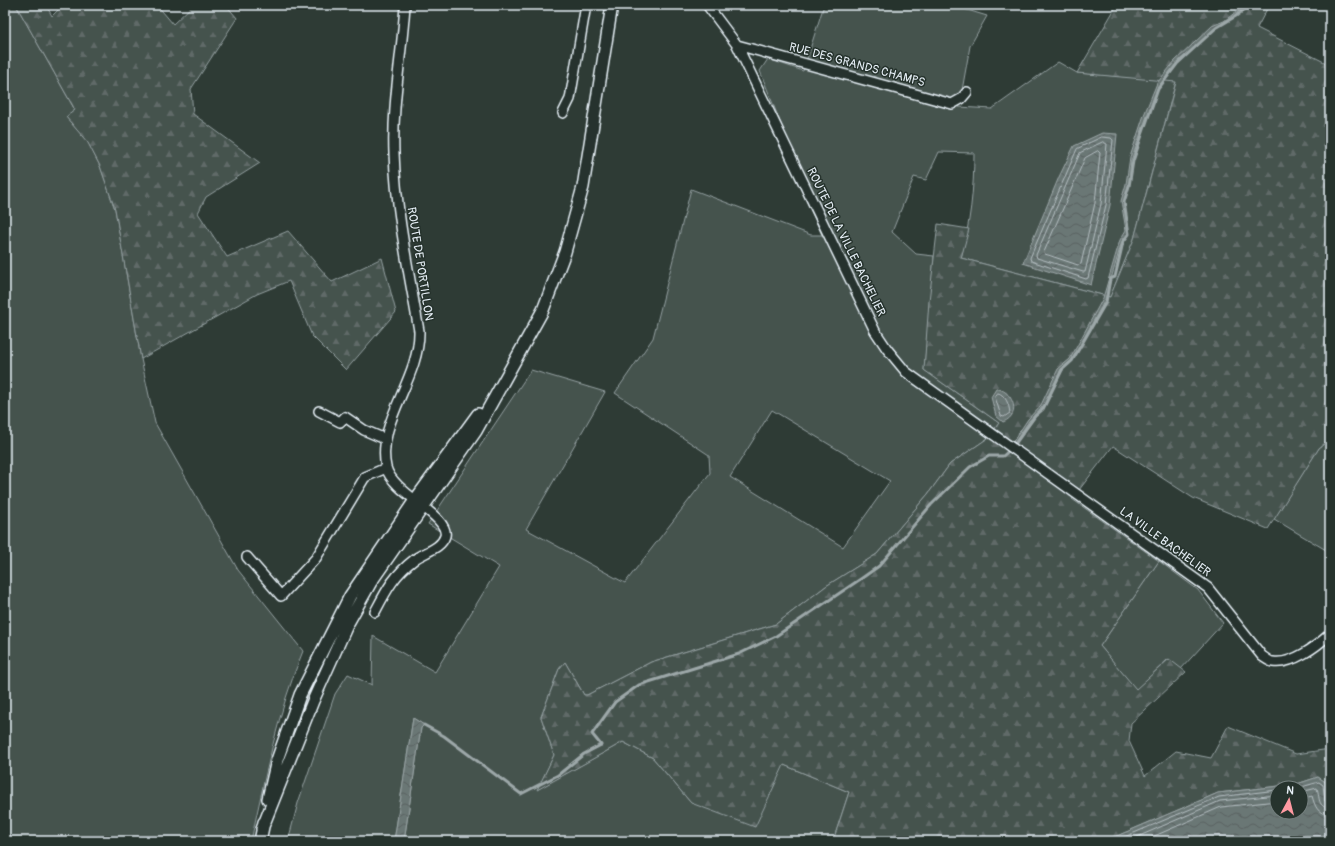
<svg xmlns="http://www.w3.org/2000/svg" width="1335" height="846" font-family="Pangolin,sans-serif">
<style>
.grass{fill:#45524e;stroke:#96a2a3;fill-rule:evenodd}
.forest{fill:url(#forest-firs);stroke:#96a2a3}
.water{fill:url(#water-waves);stroke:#9da8a9;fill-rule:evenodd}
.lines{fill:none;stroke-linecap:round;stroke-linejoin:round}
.shore{stroke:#b6c0c4;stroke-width:1}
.stream{stroke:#9da8a9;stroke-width:3}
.minor-casing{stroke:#e8f1f8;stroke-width:12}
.tertiary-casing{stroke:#e8f1f8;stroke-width:14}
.minor{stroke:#26332d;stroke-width:9}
.tertiary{stroke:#26332d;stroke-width:11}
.labels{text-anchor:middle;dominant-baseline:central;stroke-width:3;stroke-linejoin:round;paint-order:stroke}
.street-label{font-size:12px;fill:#e8f1f8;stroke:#26332d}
</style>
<defs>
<pattern id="forest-firs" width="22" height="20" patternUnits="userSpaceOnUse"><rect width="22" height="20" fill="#45524e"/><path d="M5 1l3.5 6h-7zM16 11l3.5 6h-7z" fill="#606b68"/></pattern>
<pattern id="water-waves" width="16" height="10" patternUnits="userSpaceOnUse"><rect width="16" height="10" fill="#6b7775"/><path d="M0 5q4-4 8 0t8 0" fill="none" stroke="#586060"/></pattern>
</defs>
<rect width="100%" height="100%" fill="#2e3b35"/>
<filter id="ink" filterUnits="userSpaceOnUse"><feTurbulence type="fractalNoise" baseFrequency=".025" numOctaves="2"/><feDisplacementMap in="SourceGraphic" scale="8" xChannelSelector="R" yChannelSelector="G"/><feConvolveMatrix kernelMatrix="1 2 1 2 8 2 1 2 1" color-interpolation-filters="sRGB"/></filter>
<g filter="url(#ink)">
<path class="grass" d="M 5,5 L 16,5 L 75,110 L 66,117 L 88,142 L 100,166 L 115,209 L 141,359 L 155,423 L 238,570 L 303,651 C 278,711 265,777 251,841 L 5,841 Z
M 824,5 L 951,5 L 987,16 L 970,46 L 959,107 L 992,109 L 1058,62 L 1077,73 L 1176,81 L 1134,239 L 1110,297 L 961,258 C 970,223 974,190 974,153 L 939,152 L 926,180 L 914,177 L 892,232 L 916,254 L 934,256 L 924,370 L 999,423 L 988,438 L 950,464 L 928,494 L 877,554 L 826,586 L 776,624 L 651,662 L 587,695 L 584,695 L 565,662 L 559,669 L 541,717 L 554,755 L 538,789 L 623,742 L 653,758 L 691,803 L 784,765 L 849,792 L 833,841 L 404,841 L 421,728 L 424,725 L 413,718 L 394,841 L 288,841 L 298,803 L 335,694 L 348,674 L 372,685 L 373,636 L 435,672 L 499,567 L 428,524 L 531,370 L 605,392 L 526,529 L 625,583 L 710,473 L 709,455 L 615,393 L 653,338 L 691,189 L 811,235 L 822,235 L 781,146 L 788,142 L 760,71 L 768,59 L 803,71 ZM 772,410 L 890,481 L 843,547 L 730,477 Z
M 1330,439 L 1330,545 L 1326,550 L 1274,519 L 1319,448 Z
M 1159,561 L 1198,590 L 1223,623 L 1181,669 L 1168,659 L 1136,690 L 1100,646 Z"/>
<path class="forest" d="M 16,5 L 46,5 L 52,16 L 63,5 L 157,5 L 173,24 L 193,5 L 226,5 L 237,18 L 191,89 L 193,114 L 260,163 L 206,197 L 198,213 L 227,257 L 288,231 L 332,282 L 382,258 L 396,312 L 346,370 L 312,336 L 289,281 L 257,294 L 141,359 L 115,209 L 100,166 L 88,143 L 66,117 L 75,110 Z
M 1117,5 L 1269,5 L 1257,28 L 1330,65 L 1330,439 L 1319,448 L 1268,529 L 1193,498 L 1113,446 L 1072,499 L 1159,561 L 1100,646 L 1136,689 L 1169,659 L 1186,672 L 1131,723 L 1129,741 L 1145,776 L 1176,751 L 1211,758 L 1228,726 L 1296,754 L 1330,749 L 1330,785 L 1318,777 L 1297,784 L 1218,793 L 1105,841 L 833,841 L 849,792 L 784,765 L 755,827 L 691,803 L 653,758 L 623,742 L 537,790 L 554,755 L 541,717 L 559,669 L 565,662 L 584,695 L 587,695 L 651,662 L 776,624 L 826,586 L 877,554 L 928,494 L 950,464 L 988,438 L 999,423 L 924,370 L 929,301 L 938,224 L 969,229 L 961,258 L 1110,297 L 1134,239 L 1176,82 L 1077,73 Z"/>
<path class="water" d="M 1245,5 L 1248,5 L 1214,29 L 1177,64 L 1157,88 L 1131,161 L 1129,183 L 1124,203 L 1128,233 L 1122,241 L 1105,300 L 1072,360 L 1061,369 L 1046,403 L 1029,421 L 1014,444 L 1012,443 L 1028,419 L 1041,405 L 1058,369 L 1070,359 L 1103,298 L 1120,240 L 1126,230 L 1121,201 L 1126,184 L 1130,157 L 1144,115 L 1157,83 L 1175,61 L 1212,26 L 1224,21 Z
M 1102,133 L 1117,134 L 1110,205 L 1091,285 L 1023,263 L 1059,177 L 1074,146 Z
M 996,389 C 1010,388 1024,414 1003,422 L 996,416 L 991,397 Z
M 413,718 L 424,725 L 421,728 L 404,841 L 394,841 Z
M 1318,777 L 1330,785 L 1327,786 L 1328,800 L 1330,800 L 1330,841 L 1105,841 L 1218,793 L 1297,784 ZM 1277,788 L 1301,788 L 1301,812 L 1277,812 Z"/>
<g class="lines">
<path class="shore" d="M 1102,137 L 1111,138 L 1113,140 L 1106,205 L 1088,278 L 1086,279 L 1031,261 L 1030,258 L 1077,149 Z
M 1103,142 L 1107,144 L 1101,204 L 1085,272 L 1083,272 L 1037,258 L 1036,255 L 1080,153 Z
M 1098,151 L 1100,153 L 1095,203 L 1081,264 L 1078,265 L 1045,254 L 1044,252 L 1085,158 Z
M 998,393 C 1006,395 1009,405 1010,413 L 1004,417 L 1001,416 L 995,397 Z
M 1298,788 L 1319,782 L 1323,785 L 1325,801 L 1330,803
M 1301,792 L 1317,788 C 1320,797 1317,808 1330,808
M 1301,799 L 1312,796 C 1315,806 1317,814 1330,815
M 1115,841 L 1219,797 L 1277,790
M 1128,841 L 1220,801 L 1277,795
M 1143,841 L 1221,807 L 1277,801"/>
<path class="stream" d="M 424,725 L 444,736 L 521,794 L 558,775 L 584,754 L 601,745 L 592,734 L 615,702 L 639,685 L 739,654 L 776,636 L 862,578 L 879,566 L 931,505 L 970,467 L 989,456 L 1003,456 L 1012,448 L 1035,416 L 1043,409 L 1062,370 L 1072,361 L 1106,302 L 1110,279 L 1115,277 L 1123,242 L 1129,234 L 1124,202 L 1129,186 L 1133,161 L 1158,89 L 1177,64 L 1216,28 L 1236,16 L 1250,5"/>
<defs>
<path id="minor" d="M 707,5 L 737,45 L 875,331 L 887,349 L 906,372 L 1208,588 L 1262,656 C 1265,658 1270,662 1273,662 C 1292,665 1317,646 1330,634
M 737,45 L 952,104 L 961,99 L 967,92
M 563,113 L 570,99 L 586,5
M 319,411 L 340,422 L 345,417 L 364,430 L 385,439
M 247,557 L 281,596 L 316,558 L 365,477 L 386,468
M 375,612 C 387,589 394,575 415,559 C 424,552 441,549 445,536 C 450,516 392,493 386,467 C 376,422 420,379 419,331 C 409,272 396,213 394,153 C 392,104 402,54 405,5"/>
<path id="tertiary" d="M 268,799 L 277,760 L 300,695 L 350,596 L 415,500 L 478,414
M 262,829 L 313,701 L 348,623 L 371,582 L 476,431 L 543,310 L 565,252 L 583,187 L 612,5
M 260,841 L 264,822"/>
</defs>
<use href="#minor" class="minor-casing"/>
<use href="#tertiary" class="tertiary-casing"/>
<use href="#minor" class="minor"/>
<use href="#tertiary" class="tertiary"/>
</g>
</g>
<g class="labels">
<g class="street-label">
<text transform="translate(857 65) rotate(15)">RUE DES GRANDS CHAMPS</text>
<text transform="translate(846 242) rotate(64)">ROUTE DE LA VILLE BACHELIER</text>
<text transform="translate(420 264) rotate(81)">ROUTE DE PORTILLON</text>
<text transform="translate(1165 542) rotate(36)">LA VILLE BACHELIER</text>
</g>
</g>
<rect width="1335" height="846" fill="none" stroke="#26332d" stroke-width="20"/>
<rect x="10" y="10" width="1315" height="826" fill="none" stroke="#e8f1f8" stroke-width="1.5" filter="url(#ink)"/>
<g transform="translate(1289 800) rotate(7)"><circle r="19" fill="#26332d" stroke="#747f7e"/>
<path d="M0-3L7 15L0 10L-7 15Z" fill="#ff9aa2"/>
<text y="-6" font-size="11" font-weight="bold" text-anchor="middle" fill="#e8f1f8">N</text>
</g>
</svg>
